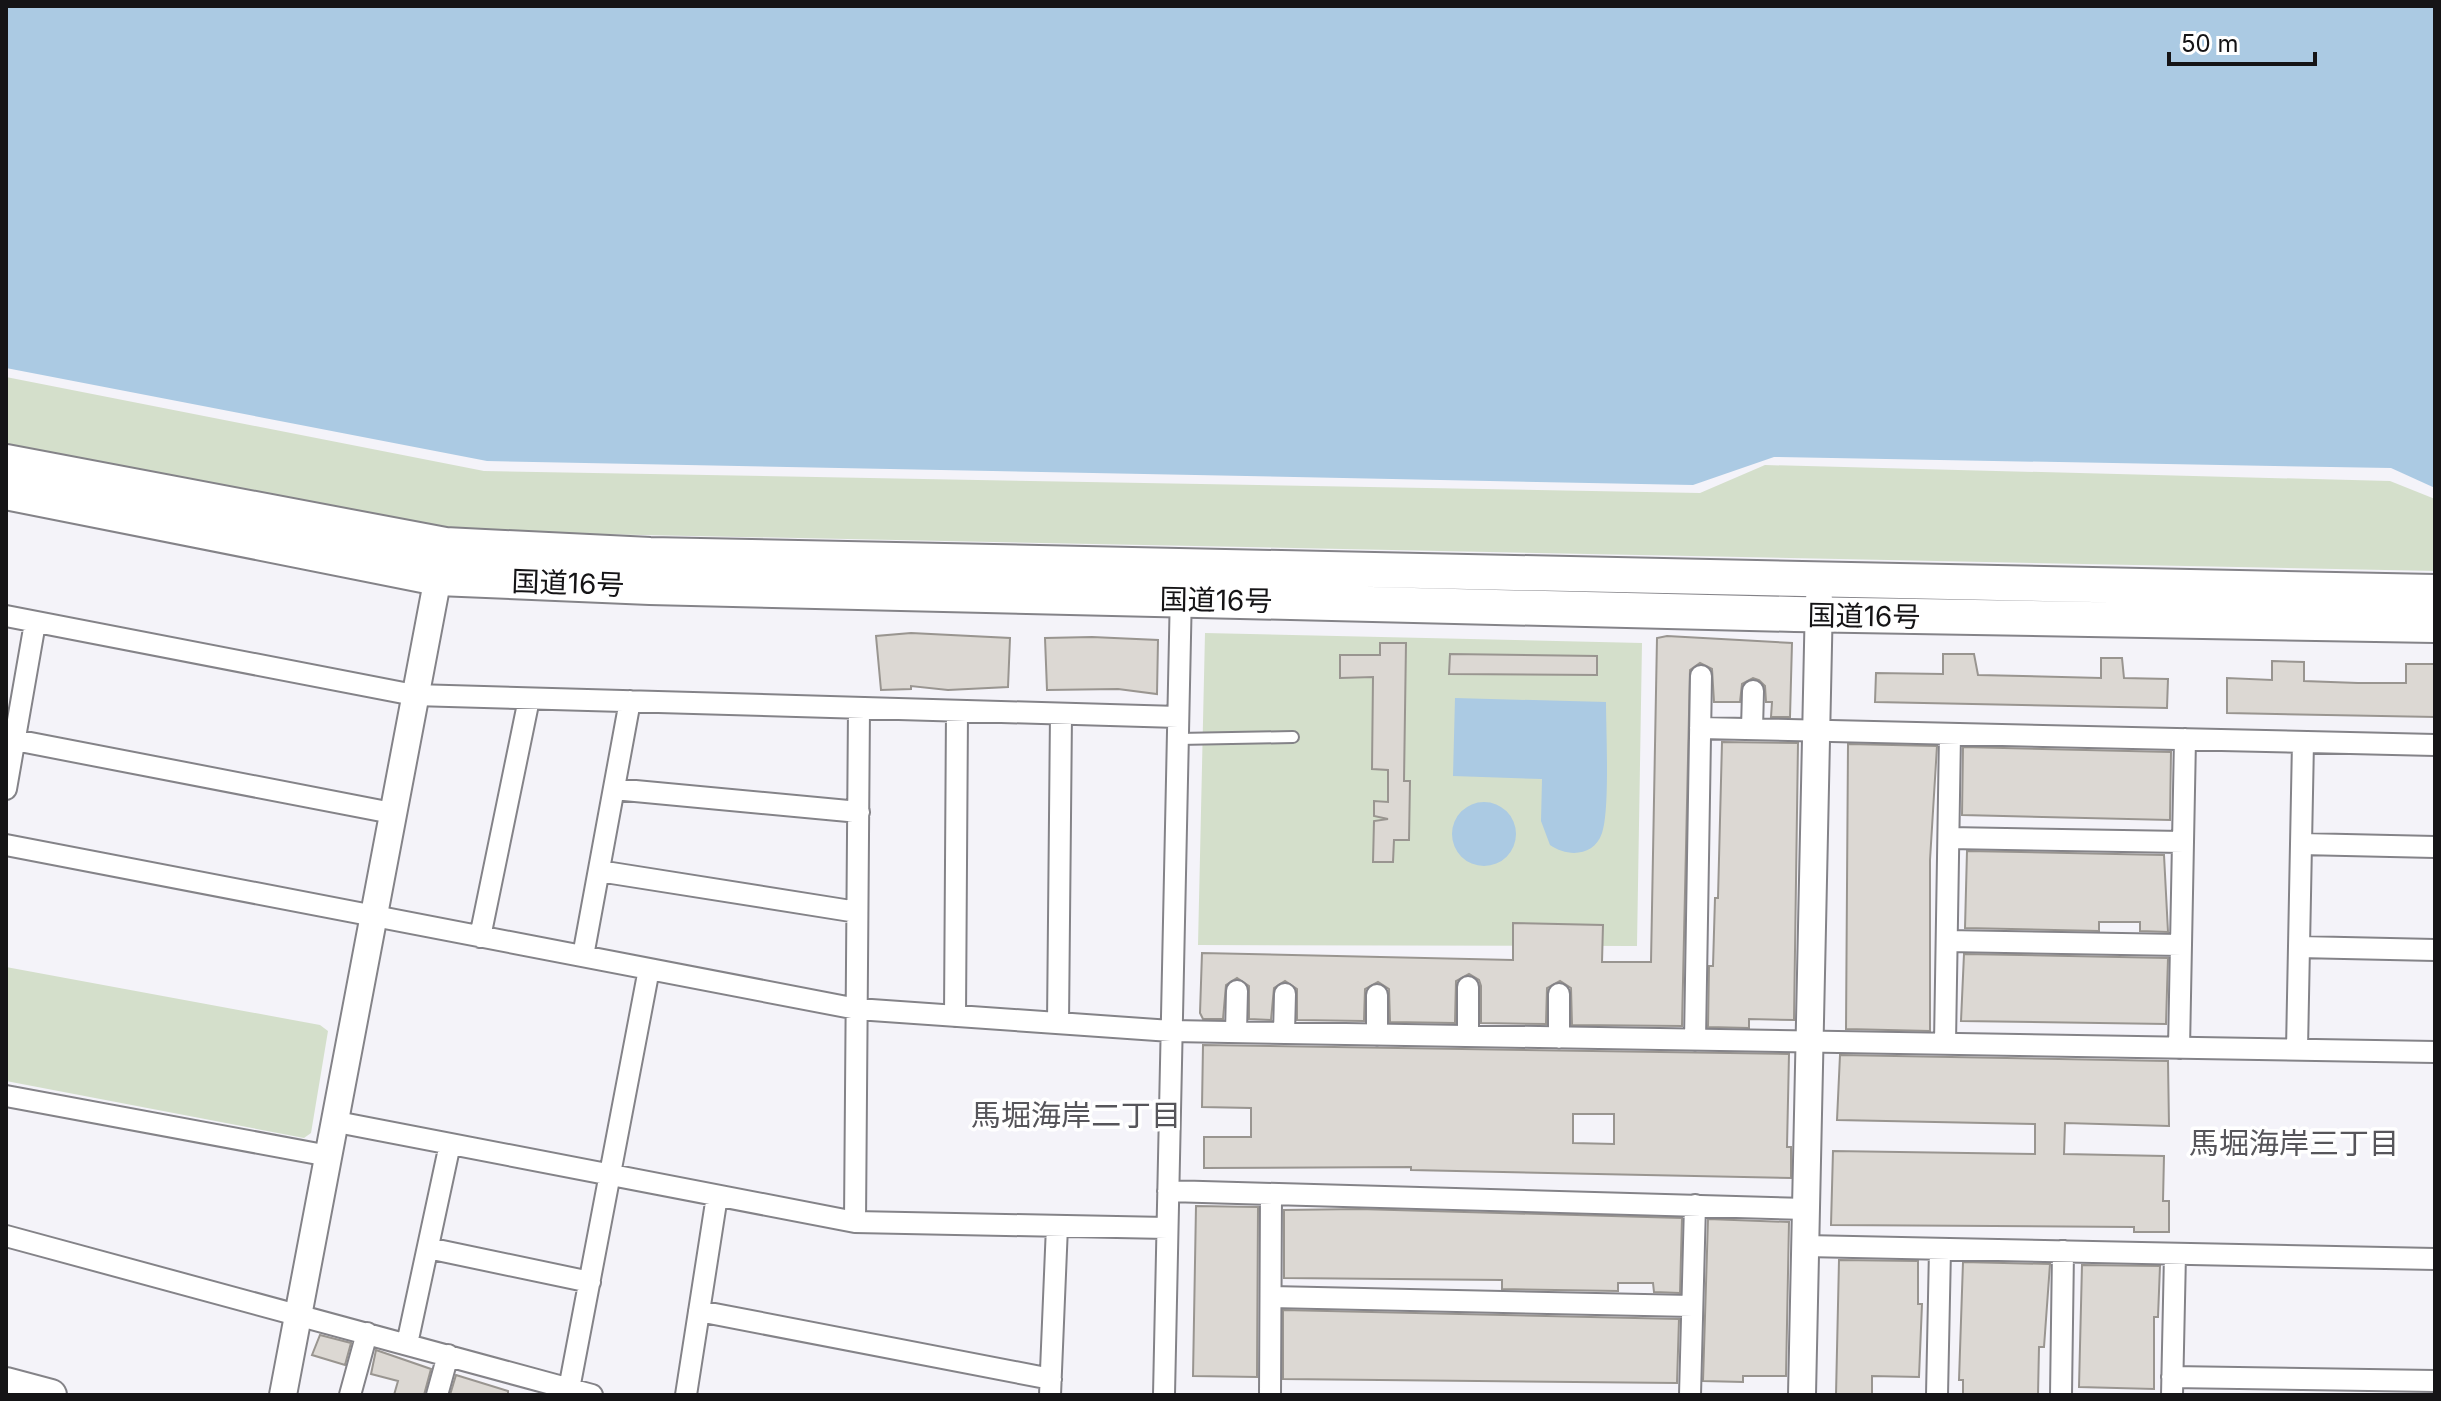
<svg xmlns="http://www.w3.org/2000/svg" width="2441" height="1401" font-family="Inter,'Noto Sans JP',sans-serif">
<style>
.green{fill:#d4dfcb}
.water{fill:#abcae3}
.building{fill:#dcd8d3;stroke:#999590;stroke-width:2;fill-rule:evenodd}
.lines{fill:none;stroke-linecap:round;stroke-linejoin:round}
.service-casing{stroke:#848388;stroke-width:14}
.minor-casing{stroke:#848388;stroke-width:24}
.tertiary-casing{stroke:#848388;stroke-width:30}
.secondary-casing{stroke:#848388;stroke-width:34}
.trunk-casing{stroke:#848388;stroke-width:38}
.service{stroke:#fff;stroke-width:10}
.minor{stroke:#fff;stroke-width:20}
.tertiary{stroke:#fff;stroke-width:26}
.secondary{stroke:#fff;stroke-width:30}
.trunk{stroke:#fff;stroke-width:34}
.labels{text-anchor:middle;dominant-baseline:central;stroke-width:7;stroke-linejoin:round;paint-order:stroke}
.street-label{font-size:28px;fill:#151416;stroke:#fff}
.neighbourhood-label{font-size:30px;fill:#56555a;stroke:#fff}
</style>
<rect width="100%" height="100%" fill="#f4f3f9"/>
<path class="green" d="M 6,377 L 484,471 L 1700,493 L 1765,465 L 2390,481 L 2435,499 L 2435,571 L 446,531 L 6,447 Z
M 1205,633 L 1642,643 L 1637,946 L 1198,945 Z
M 6,967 L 320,1025 L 328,1031 L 311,1133 L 304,1138 L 6,1081 Z"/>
<path class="water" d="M 6,6 L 2435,6 L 2435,488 L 2391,468 L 1774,457 L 1693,485 L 487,461 L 6,368 Z
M 1455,698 L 1606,702 C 1606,731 1610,810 1602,833 C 1594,857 1567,857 1550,845 L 1541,821 L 1542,779 L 1453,776 Z
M1452 834a32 32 0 1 1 64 0a32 32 0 1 1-64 0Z"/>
<path class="building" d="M 911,633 L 1010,638 L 1008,687 L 948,690 L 911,686 L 911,689 L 881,690 L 876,636 Z
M 1667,636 L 1792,643 L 1790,717 L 1771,717 L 1772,702 L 1766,702 L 1765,686 L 1759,680 L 1753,678 L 1742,684 L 1740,702 L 1714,702 L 1712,669 L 1700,663 L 1690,670 L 1682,1026 L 1572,1025 L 1571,988 L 1560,981 L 1547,988 L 1546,1024 L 1481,1023 L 1481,986 L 1479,980 L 1469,974 L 1456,981 L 1455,1023 L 1390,1022 L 1389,989 L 1378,982 L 1365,989 L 1364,1021 L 1297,1020 L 1297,989 L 1285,981 L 1274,988 L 1271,1020 L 1249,1019 L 1249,986 L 1237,978 L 1226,985 L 1223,1019 L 1203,1019 L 1200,1013 L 1202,953 L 1513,960 L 1513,923 L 1603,925 L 1602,962 L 1651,962 L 1657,638 Z
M 1092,637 L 1158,640 L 1157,694 L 1118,689 L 1047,690 L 1045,638 Z
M 1380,643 L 1406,643 L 1404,781 L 1410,781 L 1409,840 L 1394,840 L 1393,862 L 1373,862 L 1374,821 L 1388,819 L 1374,816 L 1374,801 L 1388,802 L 1388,770 L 1372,769 L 1373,677 L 1340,678 L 1340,655 L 1380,655 Z
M 1450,654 L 1597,656 L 1597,675 L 1449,674 Z
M 1943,654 L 1974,654 L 1978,675 L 2101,678 L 2101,658 L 2122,658 L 2124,678 L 2168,679 L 2167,708 L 1875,702 L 1876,673 L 1943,674 Z
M 2272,661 L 2304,662 L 2304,681 L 2358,683 L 2406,683 L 2406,664 L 2435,664 L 2435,717 L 2227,713 L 2227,678 L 2272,680 Z
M 1722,742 L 1798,743 L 1794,1020 L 1749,1019 L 1749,1028 L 1708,1027 L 1709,966 L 1713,966 L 1715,898 L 1718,898 Z
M 1848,744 L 1937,746 L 1930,860 L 1930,1031 L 1846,1029 Z
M 1963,747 L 2171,752 L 2170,820 L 1962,815 Z
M 1967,851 L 2164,855 L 2168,932 L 2140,931 L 2140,922 L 2099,922 L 2099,931 L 1965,928 Z
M 1964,954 L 2168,958 L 2166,1024 L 1961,1021 Z
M 1203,1045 L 1789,1054 L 1787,1147 L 1791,1147 L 1791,1178 L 1411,1170 L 1411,1167 L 1204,1168 L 1204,1137 L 1251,1137 L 1251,1108 L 1202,1107 ZM 1573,1114 L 1614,1114 L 1614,1144 L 1573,1143 Z
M 1840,1055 L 2168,1061 L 2169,1126 L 2065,1123 L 2064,1154 L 2164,1156 L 2163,1201 L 2169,1201 L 2169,1232 L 2134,1232 L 2134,1227 L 1831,1225 L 1833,1151 L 2035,1154 L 2035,1124 L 1837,1120 Z
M 1196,1206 L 1258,1207 L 1257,1377 L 1193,1376 Z
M 1359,1209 L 1682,1218 L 1680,1293 L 1654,1292 L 1653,1283 L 1618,1283 L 1618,1291 L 1502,1289 L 1502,1280 L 1284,1278 L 1284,1210 Z
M 1708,1219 L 1789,1222 L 1786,1376 L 1743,1376 L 1743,1382 L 1703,1381 Z
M 1839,1260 L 1918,1261 L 1918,1304 L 1922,1304 L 1919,1377 L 1872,1376 L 1872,1395 L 1836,1395 Z
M 1963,1262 L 2050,1264 L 2044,1347 L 2039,1347 L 2038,1395 L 1963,1395 L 1963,1380 L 1959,1380 Z
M 2082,1265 L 2160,1266 L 2158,1317 L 2154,1317 L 2154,1389 L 2079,1387 Z
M 1283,1310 L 1679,1319 L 1677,1383 L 1283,1379 Z
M 320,1335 L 351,1343 L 345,1365 L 312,1355 Z
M 376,1350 L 431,1369 L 424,1395 L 394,1395 L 398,1381 L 371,1374 Z
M 456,1375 L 508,1391 L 508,1395 L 450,1395 Z"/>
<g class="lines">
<defs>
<path id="service" d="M 1178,739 L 1293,737"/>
<path id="minor" d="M 6,616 L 414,695 L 1178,717
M 1700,728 L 2435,745
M 1752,729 L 1753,691
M 15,740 L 392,813
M 6,789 L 35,623
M 614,789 L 859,812
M 1949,838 L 2183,842
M 2301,844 L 2435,847
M 6,845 L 857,1009 L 1171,1031 L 2435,1052
M 599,871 L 857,912
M 480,937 L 529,699
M 1947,941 L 2181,945
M 2299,947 L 2435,950
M 583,956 L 630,701
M 1468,987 L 1468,1036
M 1559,994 L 1559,1038
M 1377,995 L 1377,1035
M 955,1016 L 957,711
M 1058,1023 L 1061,714
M 1236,1032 L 1237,991
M 1284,1033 L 1285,994
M 1695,1040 L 1701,676
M 1945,1043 L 1950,734
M 2179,1048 L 2185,739
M 2297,1049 L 2303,742
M 6,1096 L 329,1156
M 337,1122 L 855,1222 L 1167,1228
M 1168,1191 L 1806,1209
M 855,1222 L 859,708
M 6,1236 L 592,1395
M 1805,1246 L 2435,1259
M 428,1248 L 590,1282
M 1271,1297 L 1692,1306
M 699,1311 L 1051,1379
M 407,1344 L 450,1144
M 2172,1377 L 2435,1381
M 569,1389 L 649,969
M 350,1395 L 367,1333
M 437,1395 L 448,1355
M 686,1395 L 717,1196
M 1050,1395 L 1057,1226
M 1164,1395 L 1181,590
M 1270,1395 L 1271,1194
M 1690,1395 L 1695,1205
M 1937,1395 L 1940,1249
M 2061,1395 L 2063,1251
M 2172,1395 L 2175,1254"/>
<path id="tertiary" d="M 283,1395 L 441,561
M 1802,1395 L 1819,599"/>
<path id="secondary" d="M 6,1383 L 51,1395"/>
<path id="trunk" d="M 6,462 L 445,545 L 650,555 L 2435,592
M 6,492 L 438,578 L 650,587 L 1795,614 L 2435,625"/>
</defs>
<use href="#service" class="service-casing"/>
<use href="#minor" class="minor-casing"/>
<use href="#tertiary" class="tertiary-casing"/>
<use href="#secondary" class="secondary-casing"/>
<use href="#trunk" class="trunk-casing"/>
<use href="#service" class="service"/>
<use href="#minor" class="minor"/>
<use href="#tertiary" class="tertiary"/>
<use href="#secondary" class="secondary"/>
<use href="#trunk" class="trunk"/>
</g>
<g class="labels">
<g class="street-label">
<text transform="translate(568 583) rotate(2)">国道16号</text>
<text transform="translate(1216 600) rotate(1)">国道16号</text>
<text transform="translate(1864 616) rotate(1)">国道16号</text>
</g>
<g class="neighbourhood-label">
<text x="1076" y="1115">馬堀海岸二丁目</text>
<text x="2294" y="1143">馬堀海岸三丁目</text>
</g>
</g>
<rect width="2441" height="1401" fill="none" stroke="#151416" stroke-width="16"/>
<path d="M2169 52v12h146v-12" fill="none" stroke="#151416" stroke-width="4"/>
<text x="2181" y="52" font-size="24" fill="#151416" stroke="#ffffff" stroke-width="6" paint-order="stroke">50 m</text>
</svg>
